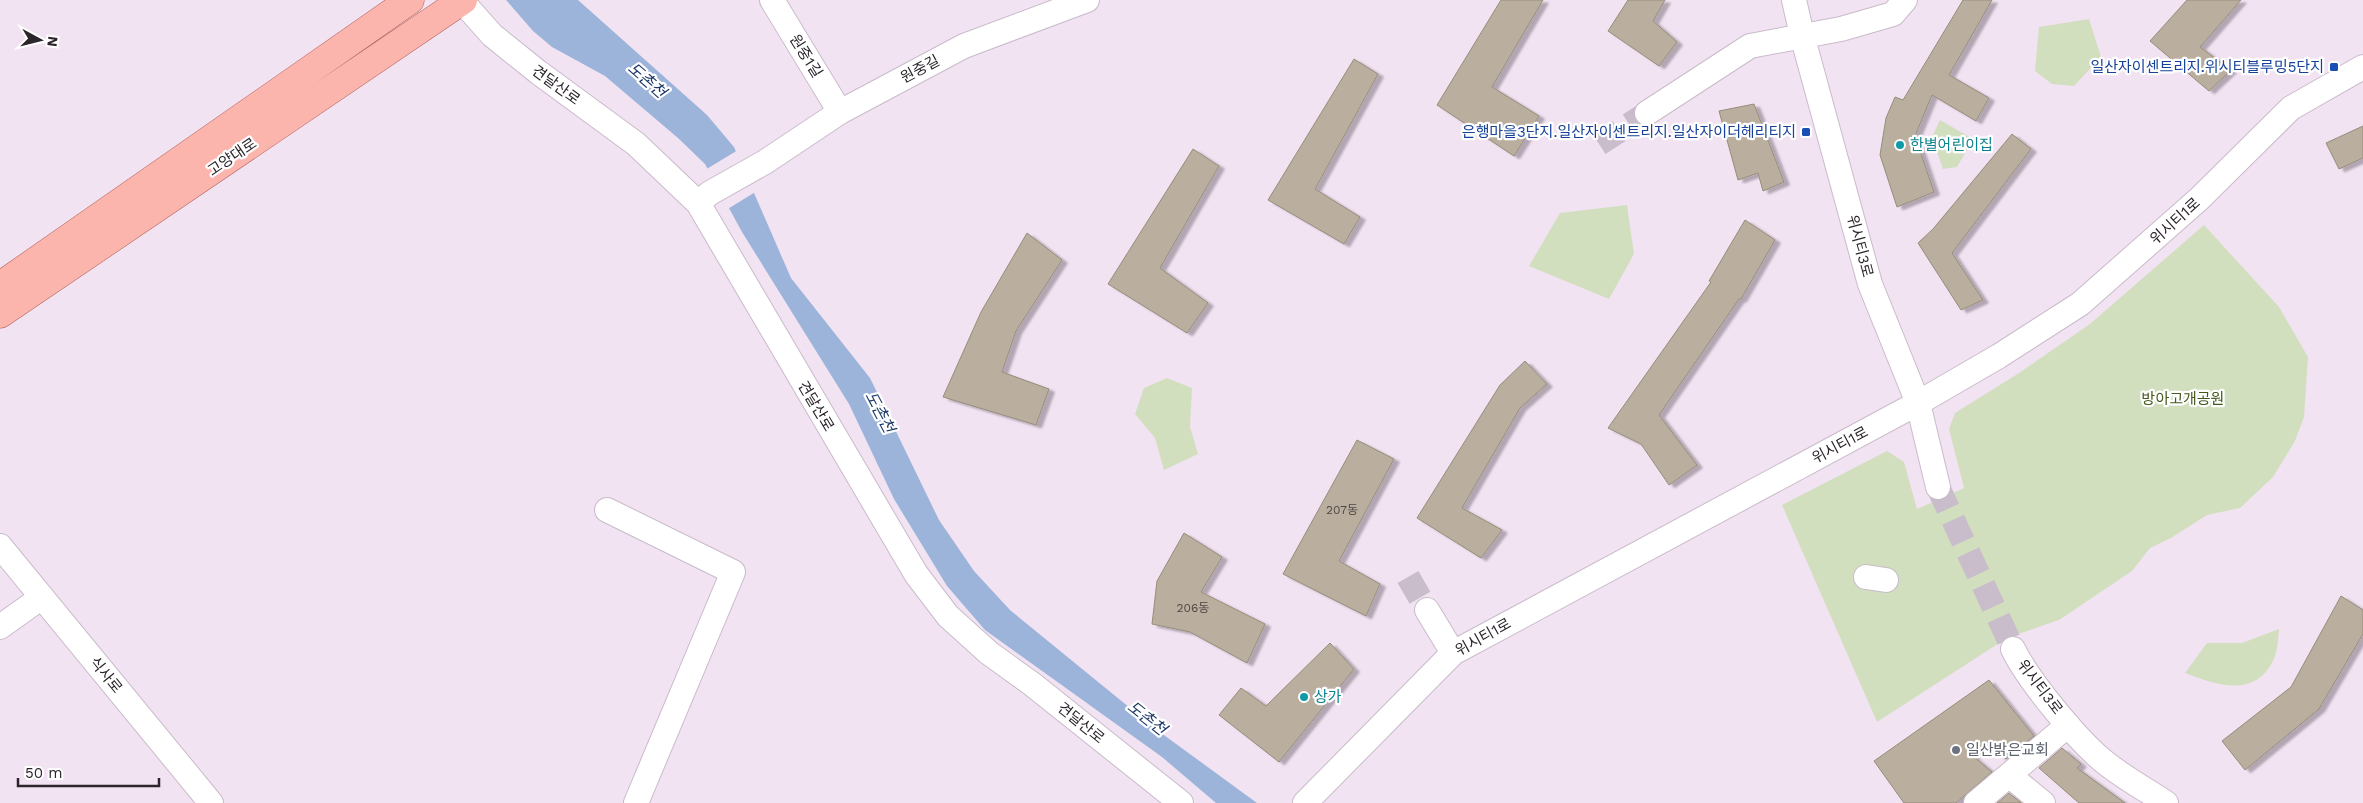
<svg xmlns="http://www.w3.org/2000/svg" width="2363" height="803" font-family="'Work Sans','Noto Sans KR',sans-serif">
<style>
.green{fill:#d1dfbe}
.water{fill:#9db4da}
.pier{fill:#f2e3f3}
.building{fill:#baae9e;stroke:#978c7c;filter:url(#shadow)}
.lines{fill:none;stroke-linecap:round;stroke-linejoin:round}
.minor-tunnel{stroke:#cabdcb;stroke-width:24;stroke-dasharray:24 12;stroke-linecap:butt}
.minor-casing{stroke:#c9bbca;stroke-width:26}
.major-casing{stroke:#b1635c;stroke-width:29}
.minor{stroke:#fff;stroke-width:24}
.major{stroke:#fbb5ad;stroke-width:28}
.transit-dot{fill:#1a4fb4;stroke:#fff;stroke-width:2}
.culture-dot{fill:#0f9aa8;stroke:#fff;stroke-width:2}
.worship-dot{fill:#6b7280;stroke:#fff;stroke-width:2}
.labels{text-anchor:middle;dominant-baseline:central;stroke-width:4.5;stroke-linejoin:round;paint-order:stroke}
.number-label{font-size:12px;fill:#504848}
.street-label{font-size:15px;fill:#2c262c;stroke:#fff}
.transit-label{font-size:15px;fill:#164399;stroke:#fff;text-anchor:end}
.culture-label{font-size:15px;fill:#0d838f;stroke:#fff;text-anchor:start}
.park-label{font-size:15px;fill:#44591c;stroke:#fff}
.worship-label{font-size:15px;fill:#5b616d;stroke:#fff;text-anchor:start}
.water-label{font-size:16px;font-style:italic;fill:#1b3767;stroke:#fff}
</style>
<defs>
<filter id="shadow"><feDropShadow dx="5.5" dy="3" stdDeviation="1" flood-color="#0004"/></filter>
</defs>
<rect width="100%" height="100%" fill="#f2e3f3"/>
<path class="green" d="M 2089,19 L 2101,57 L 2074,86 L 2052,84 L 2035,71 L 2039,27 Z
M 1940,120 L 1973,139 L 1957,167 L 1943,169 L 1932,137 Z
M 1627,205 L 1634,254 L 1609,299 L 1529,266 L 1560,213 Z
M 2204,225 L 2279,307 L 2308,357 L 2304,417 L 2295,441 L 2273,477 L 2240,508 L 2207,515 L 2171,538 L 2150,548 L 2132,571 L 2059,620 L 2007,638 L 1877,722 L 1782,505 L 1887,451 L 1904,462 L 1917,509 L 1964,488 L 1949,429 L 1955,413 L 2019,373 L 2090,324 Z
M 1167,378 L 1192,388 L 1190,427 L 1198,454 L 1164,470 L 1155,438 L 1135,414 L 1144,388 Z
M 2279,629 C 2278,637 2278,648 2275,656 C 2258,699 2218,686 2185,673 L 2207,643 L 2242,643 Z"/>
<path class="water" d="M 506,0 L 578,0 L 707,115 L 734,147 L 791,278 L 870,378 L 939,520 L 974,571 L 1010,610 L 1157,730 L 1257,803 L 1216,803 L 1162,757 L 985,630 L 947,586 L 894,499 L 849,404 L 742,232 L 705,164 L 678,138 L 605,76 L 552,47 L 533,31 Z"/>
<path class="pier" d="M 738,150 L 757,191 L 726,210 L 705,170 Z"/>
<path class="building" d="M 1501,0 L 1543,0 L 1492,87 L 1539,116 L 1514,156 L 1437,105 Z
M 1628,0 L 1665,0 L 1653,21 L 1677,42 L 1659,66 L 1608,31 Z
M 1963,0 L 1992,0 L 1949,75 L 1989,98 L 1976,121 L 1932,95 L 1915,136 L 1934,192 L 1897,207 L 1880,155 L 1886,118 L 1895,97 L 1903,100 Z
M 2187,0 L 2241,0 L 2200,47 L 2231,70 L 2209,91 L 2150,41 Z
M 1354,59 L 1378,74 L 1315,189 L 1360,217 L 1344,244 L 1268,200 Z
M 1754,104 L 1784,182 L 1763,191 L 1758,173 L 1738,180 L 1719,111 Z
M 2363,126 L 2363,158 L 2339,169 L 2326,143 Z
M 2012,134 L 2031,149 L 1952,253 L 1983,300 L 1961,310 L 1918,243 L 1933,229 Z
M 1193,149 L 1219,166 L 1160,268 L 1208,303 L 1187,333 L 1108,284 Z
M 1745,220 L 1775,240 L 1741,299 L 1739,299 L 1659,415 L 1697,465 L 1669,485 L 1641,444 L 1608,428 L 1711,282 L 1709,281 Z
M 1027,233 L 1062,260 L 1016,331 L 1002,372 L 1049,389 L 1036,425 L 943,397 L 981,312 Z
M 1525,361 L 1547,384 L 1520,408 L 1462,508 L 1502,530 L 1481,558 L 1417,518 L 1500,385 Z
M 1357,440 L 1394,459 L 1339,561 L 1380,584 L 1366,616 L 1283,574 Z
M 1184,533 L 1222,557 L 1201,592 L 1265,624 L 1247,663 L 1190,632 L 1152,624 L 1157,581 Z
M 2341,596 L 2363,610 L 2363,634 L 2319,709 L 2245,770 L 2222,741 L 2291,687 Z
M 1330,643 L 1354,669 L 1279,762 L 1219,715 L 1241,688 L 1266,706 Z
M 1989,680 L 2034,736 L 2006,759 L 1982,744 L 1973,756 L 1992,772 L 1956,803 L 1904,803 L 1874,761 Z
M 2062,748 L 2081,764 L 2077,768 L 2125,803 L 2079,803 L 2039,768 Z
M 2009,793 L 2021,803 L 1997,803 Z"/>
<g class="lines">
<path class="minor-tunnel" d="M 1599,144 L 1647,113
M 1938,487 L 2013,649
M 1408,577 L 1427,610"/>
<defs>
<path id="minor" d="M 461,0 L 492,35 L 538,72 L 636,144 L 698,203 L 916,574 L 948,616 L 989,653 L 1032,684 L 1181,803
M 772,0 L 840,112
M 1794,0 L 1802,35 L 1870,284 L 1918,403 L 1938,487
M 1647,113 L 1750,46 L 1841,29 L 1893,14 L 1905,0
M 698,203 L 710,193 L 765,162 L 840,112 L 964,46 L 1087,0
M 607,510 L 733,572 L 636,803
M 0,546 L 211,803
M 1866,577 L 1886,580
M 1427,610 L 1453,653
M 0,627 L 42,597
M 2013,649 C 2028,680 2075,737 2102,760 C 2121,776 2145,789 2166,803
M 2010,776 L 2043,803
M 1305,803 L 1453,653 L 1918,403 L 1999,356 L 2080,304 L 2199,199 L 2291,108 L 2363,67
M 1976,803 L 2068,725"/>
<path id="major" d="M 0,286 L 410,0
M 0,314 L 463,0"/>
</defs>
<use href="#minor" class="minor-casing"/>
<use href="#major" class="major-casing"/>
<use href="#minor" class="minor"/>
<use href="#major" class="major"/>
</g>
<g class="transit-dot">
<rect x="2329" y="62" width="10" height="10" rx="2.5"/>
<rect x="1801" y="127" width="10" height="10" rx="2.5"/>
</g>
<g class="culture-dot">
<circle cx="1900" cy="145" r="5"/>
<circle cx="1304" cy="697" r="5"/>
</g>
<circle class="worship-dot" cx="1956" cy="750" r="5"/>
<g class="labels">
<g class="number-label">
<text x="1342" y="510">207동</text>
<text x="1193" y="608">206동</text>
</g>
<g class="street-label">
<text transform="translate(806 56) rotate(58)">원중1길</text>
<text transform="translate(920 69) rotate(-28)">원중길</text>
<text transform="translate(556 85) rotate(36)">견달산로</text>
<text transform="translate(232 157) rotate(-34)">고양대로</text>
<text transform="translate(2175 221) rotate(-42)">위시티1로</text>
<text transform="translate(1860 246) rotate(75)">위시티3로</text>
<text transform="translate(816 406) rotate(59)">견달산로</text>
<text transform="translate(1840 445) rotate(-28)">위시티1로</text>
<text transform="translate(1483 637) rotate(-29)">위시티1로</text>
<text transform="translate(106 675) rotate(51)">식사로</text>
<text transform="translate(2040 687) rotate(53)">위시티3로</text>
<text transform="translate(1081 723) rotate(39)">견달산로</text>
</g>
<g class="transit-label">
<text x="2324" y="67">일산자이센트리지.위시티블루밍5단지</text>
<text x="1796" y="132">은행마을3단지.일산자이센트리지.일산자이더헤리티지</text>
</g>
<g class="culture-label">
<text x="1910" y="145">한별어린이집</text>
<text x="1314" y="697">상가</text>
</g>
<g class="park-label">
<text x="2183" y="399">방아고개공원</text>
</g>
<g class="worship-label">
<text x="1966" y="750">일산밝은교회</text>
</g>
<g class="water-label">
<text transform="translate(647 80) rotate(41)">도촌천</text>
<text transform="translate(880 412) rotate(62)">도촌천</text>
<text transform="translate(1147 718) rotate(38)">도촌천</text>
</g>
</g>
<g transform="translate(40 40) rotate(97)" stroke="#ffffff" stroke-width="4" paint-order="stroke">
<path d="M0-4L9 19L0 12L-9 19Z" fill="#2c262c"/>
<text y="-8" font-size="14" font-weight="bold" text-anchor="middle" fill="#2c262c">N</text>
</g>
<path d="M18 778v8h141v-8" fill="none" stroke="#2c262c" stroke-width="2.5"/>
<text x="25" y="778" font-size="15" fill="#2c262c" stroke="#ffffff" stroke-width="4" paint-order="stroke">50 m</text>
</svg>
